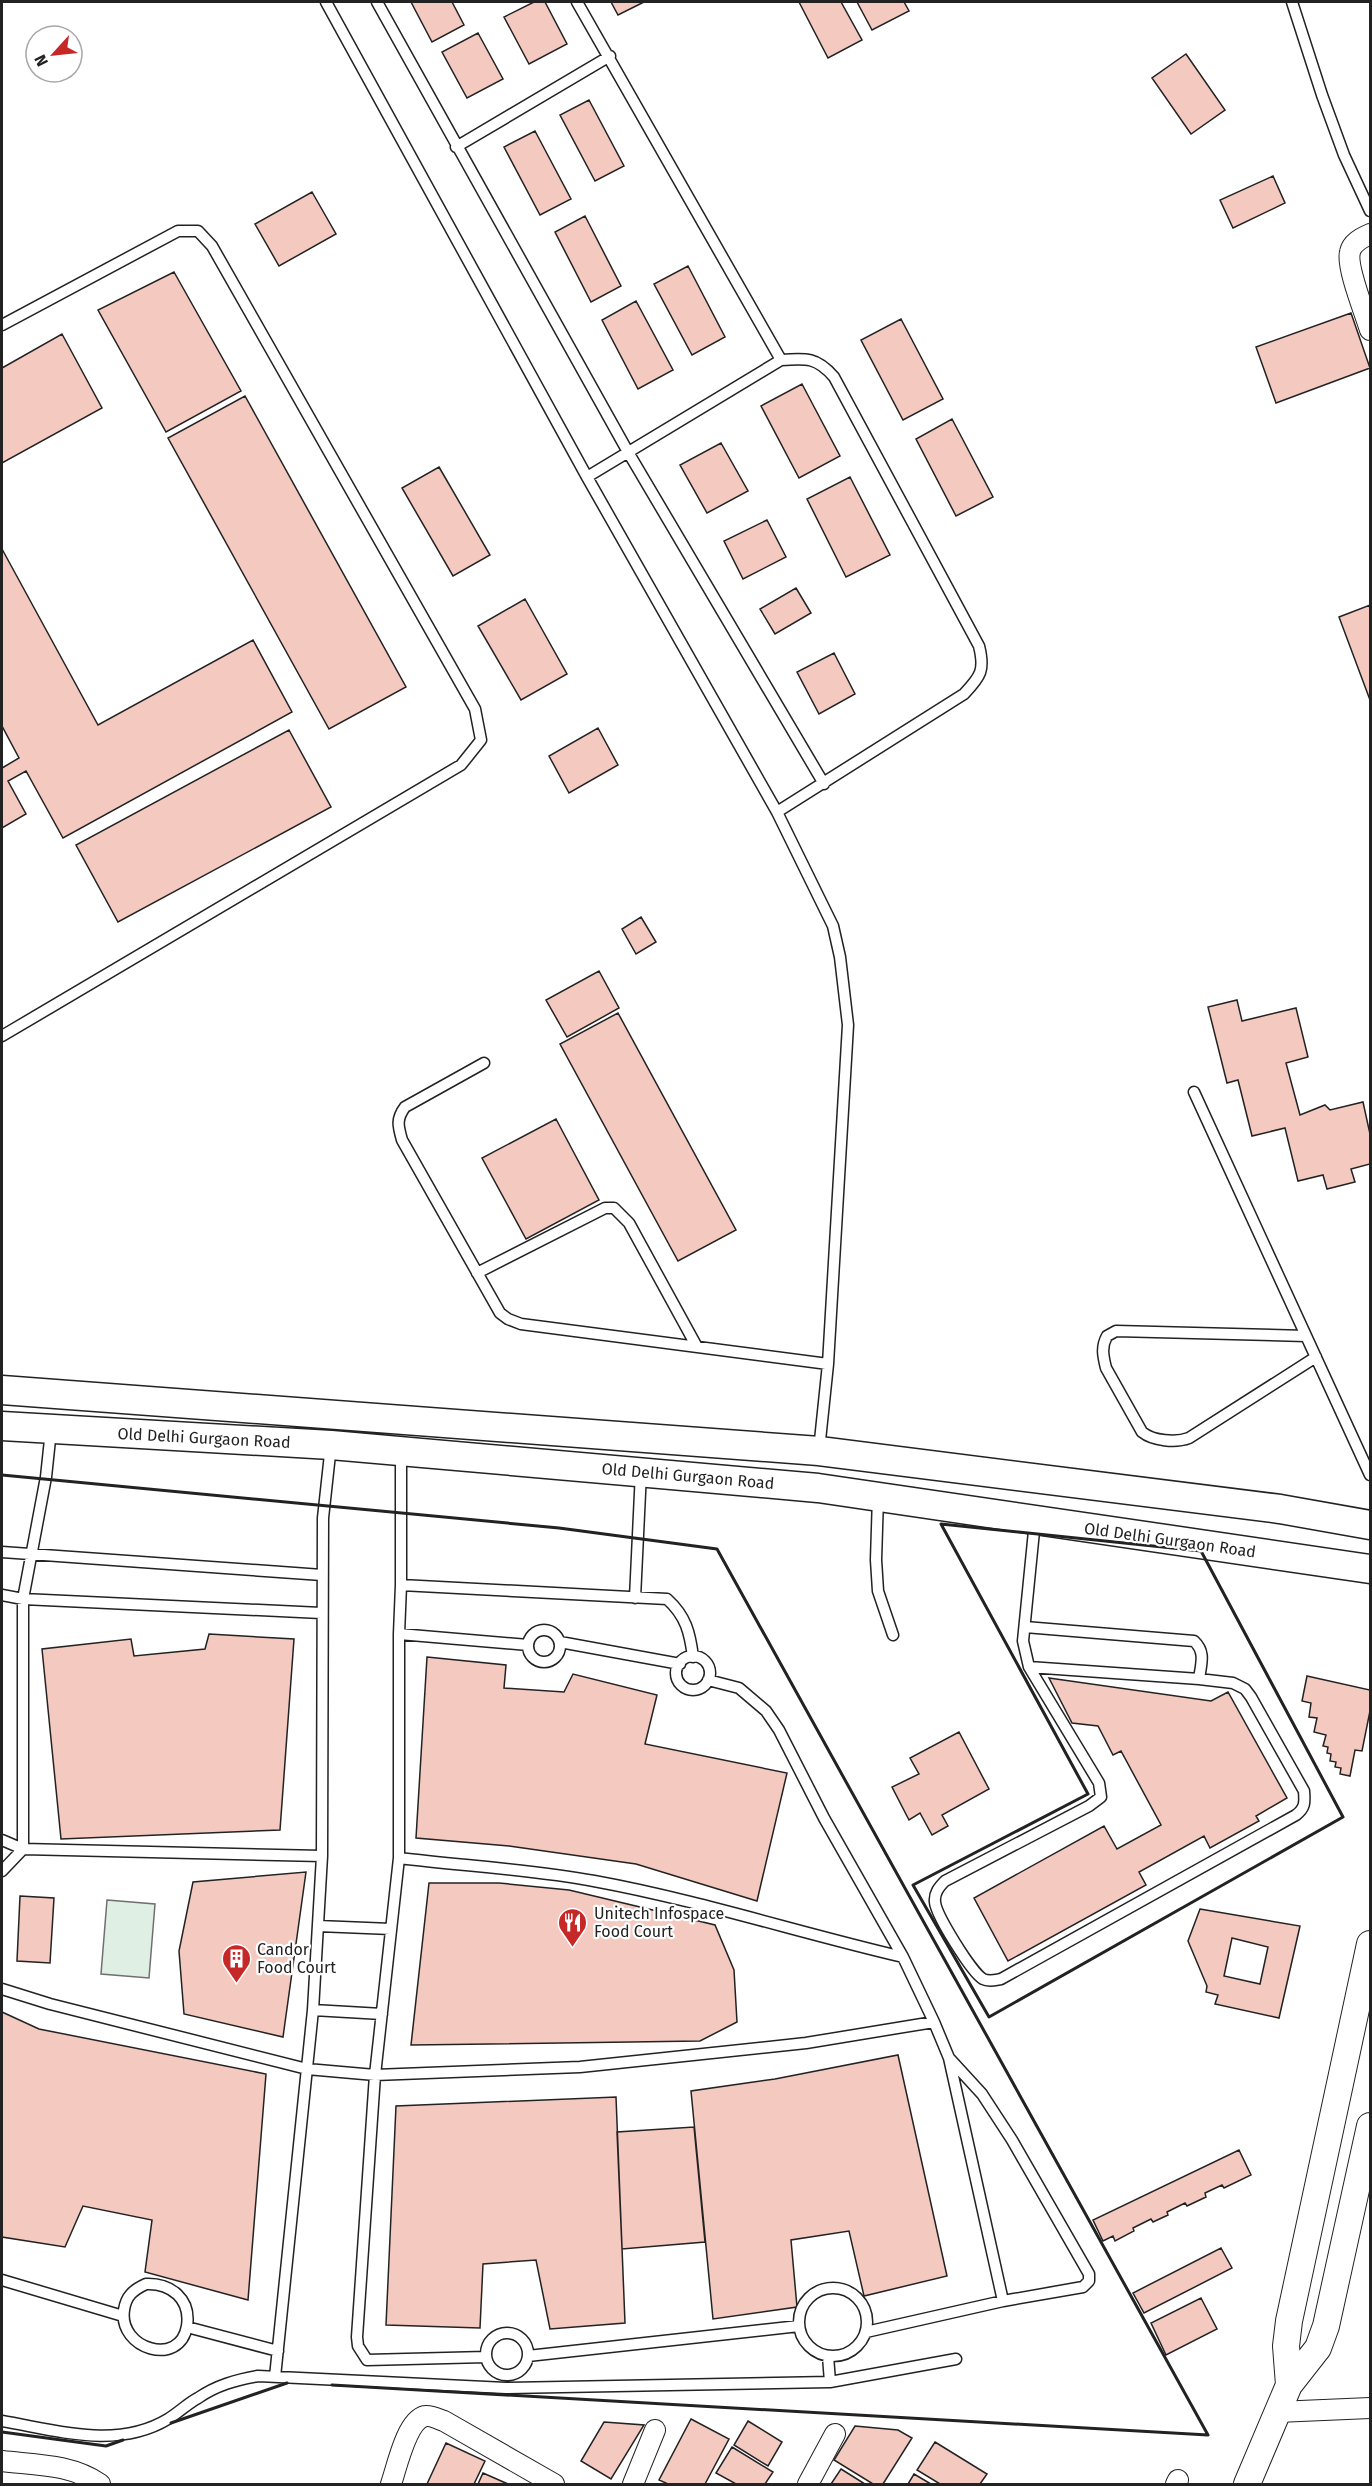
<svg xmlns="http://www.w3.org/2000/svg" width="1372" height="2486" font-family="'Fira Sans',sans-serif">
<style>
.green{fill:#e0efe3;stroke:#6f6f6f;stroke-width:1.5}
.building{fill:#f3c9c0;stroke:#222;stroke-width:1.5;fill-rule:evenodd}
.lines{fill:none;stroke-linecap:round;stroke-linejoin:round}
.service-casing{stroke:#222;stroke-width:13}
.minor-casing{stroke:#222;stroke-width:22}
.tertiary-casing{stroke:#222;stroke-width:28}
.secondary-casing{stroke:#222;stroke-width:31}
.service{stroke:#fff;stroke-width:10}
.minor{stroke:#fff;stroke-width:20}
.tertiary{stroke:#fff;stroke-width:26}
.secondary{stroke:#fff;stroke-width:28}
.wall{stroke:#222;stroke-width:3}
.labels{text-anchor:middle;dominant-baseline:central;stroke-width:4.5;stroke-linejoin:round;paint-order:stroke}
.street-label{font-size:16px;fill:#222;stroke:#fff}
.poi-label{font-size:16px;fill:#222;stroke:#fff;text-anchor:start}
</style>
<rect width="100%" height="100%" fill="#fff"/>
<path class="green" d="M 107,1900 L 155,1904 L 149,1978 L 101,1974 Z"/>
<path class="building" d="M 411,2 L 452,2 L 464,25 L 432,42 Z
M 534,2 L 545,2 L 567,44 L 529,64 L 504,17 Z
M 611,2 L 644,2 L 618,15 Z
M 799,2 L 841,2 L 862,40 L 828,58 Z
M 857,2 L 904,2 L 909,11 L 872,30 Z
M 478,33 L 503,79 L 467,98 L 442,52 Z
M 1186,54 L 1225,110 L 1191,134 L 1152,78 Z
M 589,100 L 624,166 L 595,181 L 560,115 Z
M 535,131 L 571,199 L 540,215 L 504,147 Z
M 1273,176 L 1285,203 L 1233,228 L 1220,200 Z
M 312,192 L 336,234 L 279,266 L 255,224 Z
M 585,216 L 621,286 L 591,302 L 555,232 Z
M 688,266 L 725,337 L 692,355 L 654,284 Z
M 174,272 L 241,391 L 166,432 L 98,310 Z
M 636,301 L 673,370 L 638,389 L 602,320 Z
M 1351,313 L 1370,368 L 1276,403 L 1256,347 Z
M 901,319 L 943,399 L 903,420 L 861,340 Z
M 62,334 L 102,408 L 2,463 L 2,368 Z
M 802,384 L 840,456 L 799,478 L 761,406 Z
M 245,396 L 406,687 L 329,729 L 168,438 Z
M 952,419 L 993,497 L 956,516 L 916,439 Z
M 721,443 L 748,491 L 707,513 L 680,465 Z
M 439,467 L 490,555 L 453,576 L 402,488 Z
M 850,477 L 890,555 L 846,577 L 807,499 Z
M 767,520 L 786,557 L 743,579 L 724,541 Z
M 2,549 L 98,725 L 253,640 L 292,712 L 63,838 L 26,771 L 8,781 L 26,814 L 2,828 L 2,768 L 19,758 L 2,726 Z
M 796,588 L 811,613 L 775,634 L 760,609 Z
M 525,599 L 567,674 L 521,700 L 478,626 Z
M 1370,605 L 1370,700 L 1339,617 Z
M 834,653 L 855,694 L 819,714 L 797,672 Z
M 598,728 L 618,765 L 569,793 L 549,756 Z
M 289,730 L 331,807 L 118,922 L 76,845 Z
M 641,917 L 656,942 L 636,954 L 622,929 Z
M 599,971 L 619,1008 L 567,1037 L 546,1000 Z
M 1237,1000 L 1242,1021 L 1296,1008 L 1308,1057 L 1286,1063 L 1300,1115 L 1325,1105 L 1330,1110 L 1363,1102 L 1370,1134 L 1370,1164 L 1351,1169 L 1355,1182 L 1327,1189 L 1323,1175 L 1298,1181 L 1285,1128 L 1252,1136 L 1238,1080 L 1227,1083 L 1208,1007 Z
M 618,1013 L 736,1230 L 678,1261 L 560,1044 Z
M 556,1119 L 599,1200 L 526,1239 L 482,1158 Z
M 209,1634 L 294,1639 L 280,1830 L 61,1839 L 42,1649 L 131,1639 L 134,1656 L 205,1649 Z
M 427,1657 L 506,1665 L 504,1688 L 564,1692 L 573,1674 L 657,1695 L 645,1744 L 787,1773 L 757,1901 L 636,1864 L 509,1846 L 416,1838 Z
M 1307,1676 L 1370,1690 L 1370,1711 L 1362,1751 L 1355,1750 L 1350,1776 L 1340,1774 L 1341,1768 L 1335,1767 L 1336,1762 L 1330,1761 L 1331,1754 L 1327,1753 L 1328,1747 L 1323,1746 L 1326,1735 L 1314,1732 L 1317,1718 L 1309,1717 L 1311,1703 L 1302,1701 Z
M 1049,1678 L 1211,1701 L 1228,1692 L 1287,1798 L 1256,1816 L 1259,1821 L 1210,1848 L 1204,1836 L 1139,1872 L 1146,1885 L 1008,1961 L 974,1898 L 1104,1826 L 1117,1849 L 1161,1825 L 1121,1751 L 1113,1755 L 1098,1726 L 1072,1723 Z
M 959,1732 L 989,1789 L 942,1815 L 948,1826 L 932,1835 L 920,1813 L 909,1820 L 892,1787 L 919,1774 L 910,1758 Z
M 306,1872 L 283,2037 L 184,2014 L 179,1951 L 193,1882 Z
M 429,1883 L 499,1883 L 569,1890 L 715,1925 L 734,1970 L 737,2022 L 700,2041 L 411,2045 Z
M 20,1896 L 54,1898 L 50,1963 L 17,1961 Z
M 1200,1909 L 1300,1926 L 1279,2018 L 1215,2004 L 1218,1995 L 1206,1992 L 1207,1986 L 1188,1941 ZM 1232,1938 L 1268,1947 L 1260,1984 L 1224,1976 Z
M 2,2012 L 39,2029 L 266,2074 L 248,2300 L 145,2272 L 152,2220 L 83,2206 L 65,2247 L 2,2237 Z
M 898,2055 L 947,2276 L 864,2296 L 849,2231 L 791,2240 L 797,2307 L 713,2319 L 691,2091 L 775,2079 Z
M 616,2097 L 625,2323 L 550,2329 L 536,2260 L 483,2264 L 480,2328 L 386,2325 L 396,2106 Z
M 694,2127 L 705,2242 L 622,2249 L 617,2132 Z
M 1239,2150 L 1251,2175 L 1224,2188 L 1222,2185 L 1205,2193 L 1206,2197 L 1187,2206 L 1185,2203 L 1167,2212 L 1168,2215 L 1153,2222 L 1151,2219 L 1133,2228 L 1134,2231 L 1115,2241 L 1113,2236 L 1103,2241 L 1093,2220 Z
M 1221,2248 L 1232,2268 L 1144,2313 L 1133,2293 Z
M 1201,2298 L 1217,2329 L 1166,2355 L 1151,2323 Z
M 691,2419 L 729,2439 L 705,2484 L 668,2484 L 659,2480 Z
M 748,2421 L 782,2442 L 768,2466 L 734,2445 Z
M 604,2422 L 644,2425 L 611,2479 L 581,2461 Z
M 855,2426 L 898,2430 L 912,2438 L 883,2484 L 873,2484 L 834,2460 Z
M 935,2442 L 987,2474 L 980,2484 L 940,2484 L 917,2470 Z
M 446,2443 L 485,2461 L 474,2484 L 427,2484 Z
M 732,2447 L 773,2472 L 765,2484 L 736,2484 L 716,2473 Z
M 841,2469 L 865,2484 L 831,2484 Z
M 483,2473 L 508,2484 L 478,2484 Z
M 914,2474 L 931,2484 L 908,2484 Z"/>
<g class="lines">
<defs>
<path id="service" d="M 326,2 L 587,477 L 777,812 L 833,926 L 840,957 L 848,1025 L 828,1364 L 819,1450
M 377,2 L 628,452 L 824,784
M 577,2 L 781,360
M 1292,2 L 1322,95 L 1344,155 L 1370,211
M 456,147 L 610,56
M 2,325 L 178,231 L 198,231 L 212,246 L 475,709 L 481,740 L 461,765 L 2,1036
M 587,477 L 781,360 C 806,358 817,357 834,377 L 979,646 C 985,670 981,676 964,694 L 777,812
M 484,1063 L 405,1107 C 396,1119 398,1126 402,1140 L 500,1313 L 508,1319 L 521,1324 L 828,1364
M 1194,1092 L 1370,1475
M 477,1273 L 605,1208 L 614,1208 L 629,1223 L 697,1347
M 1306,1336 L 1116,1331 L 1107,1336 C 1101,1347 1103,1356 1106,1368 L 1142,1432 C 1153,1441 1176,1443 1189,1438 L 1316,1357
M 401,1452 L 401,1585 L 399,1634 L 528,1645
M 878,1497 L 876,1560 L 878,1591 L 893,1635
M 2,1552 L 322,1575
M 401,1585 L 667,1599 C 686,1616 690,1633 693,1657
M 2,1595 L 23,1599 L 321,1613
M 635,1598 L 641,1472
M 1025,1627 L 1194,1641 C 1206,1652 1201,1664 1199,1679
M528 1646a16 16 0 1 1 32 0a16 16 0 1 1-32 0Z
M 399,1634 L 399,1858 L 375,2075 L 357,2337 L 358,2346 L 367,2360 L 486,2357
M 560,1642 L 680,1664
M676 1673a17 17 0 1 1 34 0a17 17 0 1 1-34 0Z
M 1029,1667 L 1199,1679 L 1233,1683 L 1245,1689 L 1251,1697 L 1304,1791 C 1305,1803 1305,1808 1296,1815 L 1001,1979 C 995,1980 989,1982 983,1979 C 972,1973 936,1915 935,1902 C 934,1893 939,1887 945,1881 L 1089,1806 L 1101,1797 L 1099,1783 L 1029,1667 L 1023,1641 L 1035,1521
M 708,1680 L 739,1688 L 766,1711 L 779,1730 L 824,1818 L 903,1957 L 934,2022 L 949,2058 L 1003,2301 L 866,2332
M 2,1840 L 23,1849 L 322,1856
M 399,1858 C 464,1866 530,1869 594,1881 C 698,1900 800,1933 903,1957
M 2,1871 L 23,1849 L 23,1599 L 46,1477 L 51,1430
M 318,1926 L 391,1929
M 2,1989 L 50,2004 L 307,2069 L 375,2075 L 580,2067 L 806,2043 L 934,2022
M 313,2010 L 382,2014
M 949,2058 L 982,2094 L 1012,2140 L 1089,2274 L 1089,2281 L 1083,2287 L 1003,2301
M 2,2280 L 123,2316
M 146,2284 C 171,2283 191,2299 187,2326 C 180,2368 118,2349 124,2310 C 126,2296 133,2290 146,2284 Z
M799 2322a34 34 0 1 1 68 0a34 34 0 1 1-68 0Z
M 187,2327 L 278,2351
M486 2354a21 21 0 1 1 42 0a21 21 0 1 1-42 0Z
M 528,2356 L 799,2326
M 828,2356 L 830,2382
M 275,2377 L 313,2010 L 322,1856 L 323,1518 L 331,1445
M 2,2421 C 56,2430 117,2450 168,2419 C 178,2413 187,2404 198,2398 C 217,2385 236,2380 258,2376 L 506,2388 L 830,2382 L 956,2359"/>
<path id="minor" d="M 1370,234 C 1362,238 1352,242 1350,252 C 1346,267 1365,313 1370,330
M 1277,2412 L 1370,2408
M 2,2461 C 36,2465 71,2464 100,2484
M 391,2484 C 397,2467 406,2421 425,2416 C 431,2415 438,2419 444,2421 L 554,2484
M 633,2484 L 655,2430
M 808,2484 L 835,2434
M 1176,2484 L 1178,2480"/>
<path id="tertiary" d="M 1289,2385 L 1286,2346 L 1289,2321 L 1370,1944
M 1247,2484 L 1289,2385 L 1318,2348 L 1326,2326 L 1370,2126"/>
<path id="secondary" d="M 2,1390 L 819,1451 L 1280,1509 L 1370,1525
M 2,1426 L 331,1445 L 818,1488 L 1370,1569"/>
</defs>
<use href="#service" class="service-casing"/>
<use href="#minor" class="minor-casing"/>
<use href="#tertiary" class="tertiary-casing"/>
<use href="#secondary" class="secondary-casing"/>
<use href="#service" class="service"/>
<use href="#minor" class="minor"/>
<use href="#tertiary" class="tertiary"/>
<use href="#secondary" class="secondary"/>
<path class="wall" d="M 2,1475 L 559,1528 L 717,1549 L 1208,2435 L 332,2385
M 941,1524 L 1201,1551 L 1343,1817 L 989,2017 L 913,1885 L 1088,1794 Z
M 171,2423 L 287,2383
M 2,2432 L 106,2446 L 123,2440"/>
</g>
<defs>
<symbol id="restaurant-pin" viewBox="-11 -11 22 30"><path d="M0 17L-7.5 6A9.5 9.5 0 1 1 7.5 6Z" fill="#c62828" stroke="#fff"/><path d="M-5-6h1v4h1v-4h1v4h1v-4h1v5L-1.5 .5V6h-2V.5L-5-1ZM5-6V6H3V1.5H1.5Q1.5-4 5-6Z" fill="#fff"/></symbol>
<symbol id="building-pin" viewBox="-11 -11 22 30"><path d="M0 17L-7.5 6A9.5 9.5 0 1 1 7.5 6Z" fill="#c62828" stroke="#fff"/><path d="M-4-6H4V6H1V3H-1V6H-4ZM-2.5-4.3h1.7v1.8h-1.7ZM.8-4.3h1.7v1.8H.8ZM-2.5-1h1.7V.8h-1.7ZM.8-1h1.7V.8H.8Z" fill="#fff"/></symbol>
</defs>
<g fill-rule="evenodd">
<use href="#restaurant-pin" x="556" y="1906" width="33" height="45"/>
<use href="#building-pin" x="220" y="1942" width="33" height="45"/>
</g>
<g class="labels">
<g class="street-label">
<text transform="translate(204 1438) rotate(3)">Old Delhi Gurgaon Road</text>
<text transform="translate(688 1476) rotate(5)">Old Delhi Gurgaon Road</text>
<text transform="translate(1170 1540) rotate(8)">Old Delhi Gurgaon Road</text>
</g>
<g class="poi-label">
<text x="594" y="1913">Unitech Infospace<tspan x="594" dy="18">Food Court</tspan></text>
<text x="257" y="1949">Candor<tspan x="257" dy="18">Food Court</tspan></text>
</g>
</g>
<rect width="1372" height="2486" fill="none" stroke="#222222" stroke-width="6"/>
<g transform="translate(54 54) rotate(243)"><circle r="28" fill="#ffffff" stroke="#a7a7a7" stroke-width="1.5"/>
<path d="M0-4.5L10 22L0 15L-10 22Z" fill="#c62828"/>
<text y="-9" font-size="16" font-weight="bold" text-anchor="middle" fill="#222222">N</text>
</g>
</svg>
